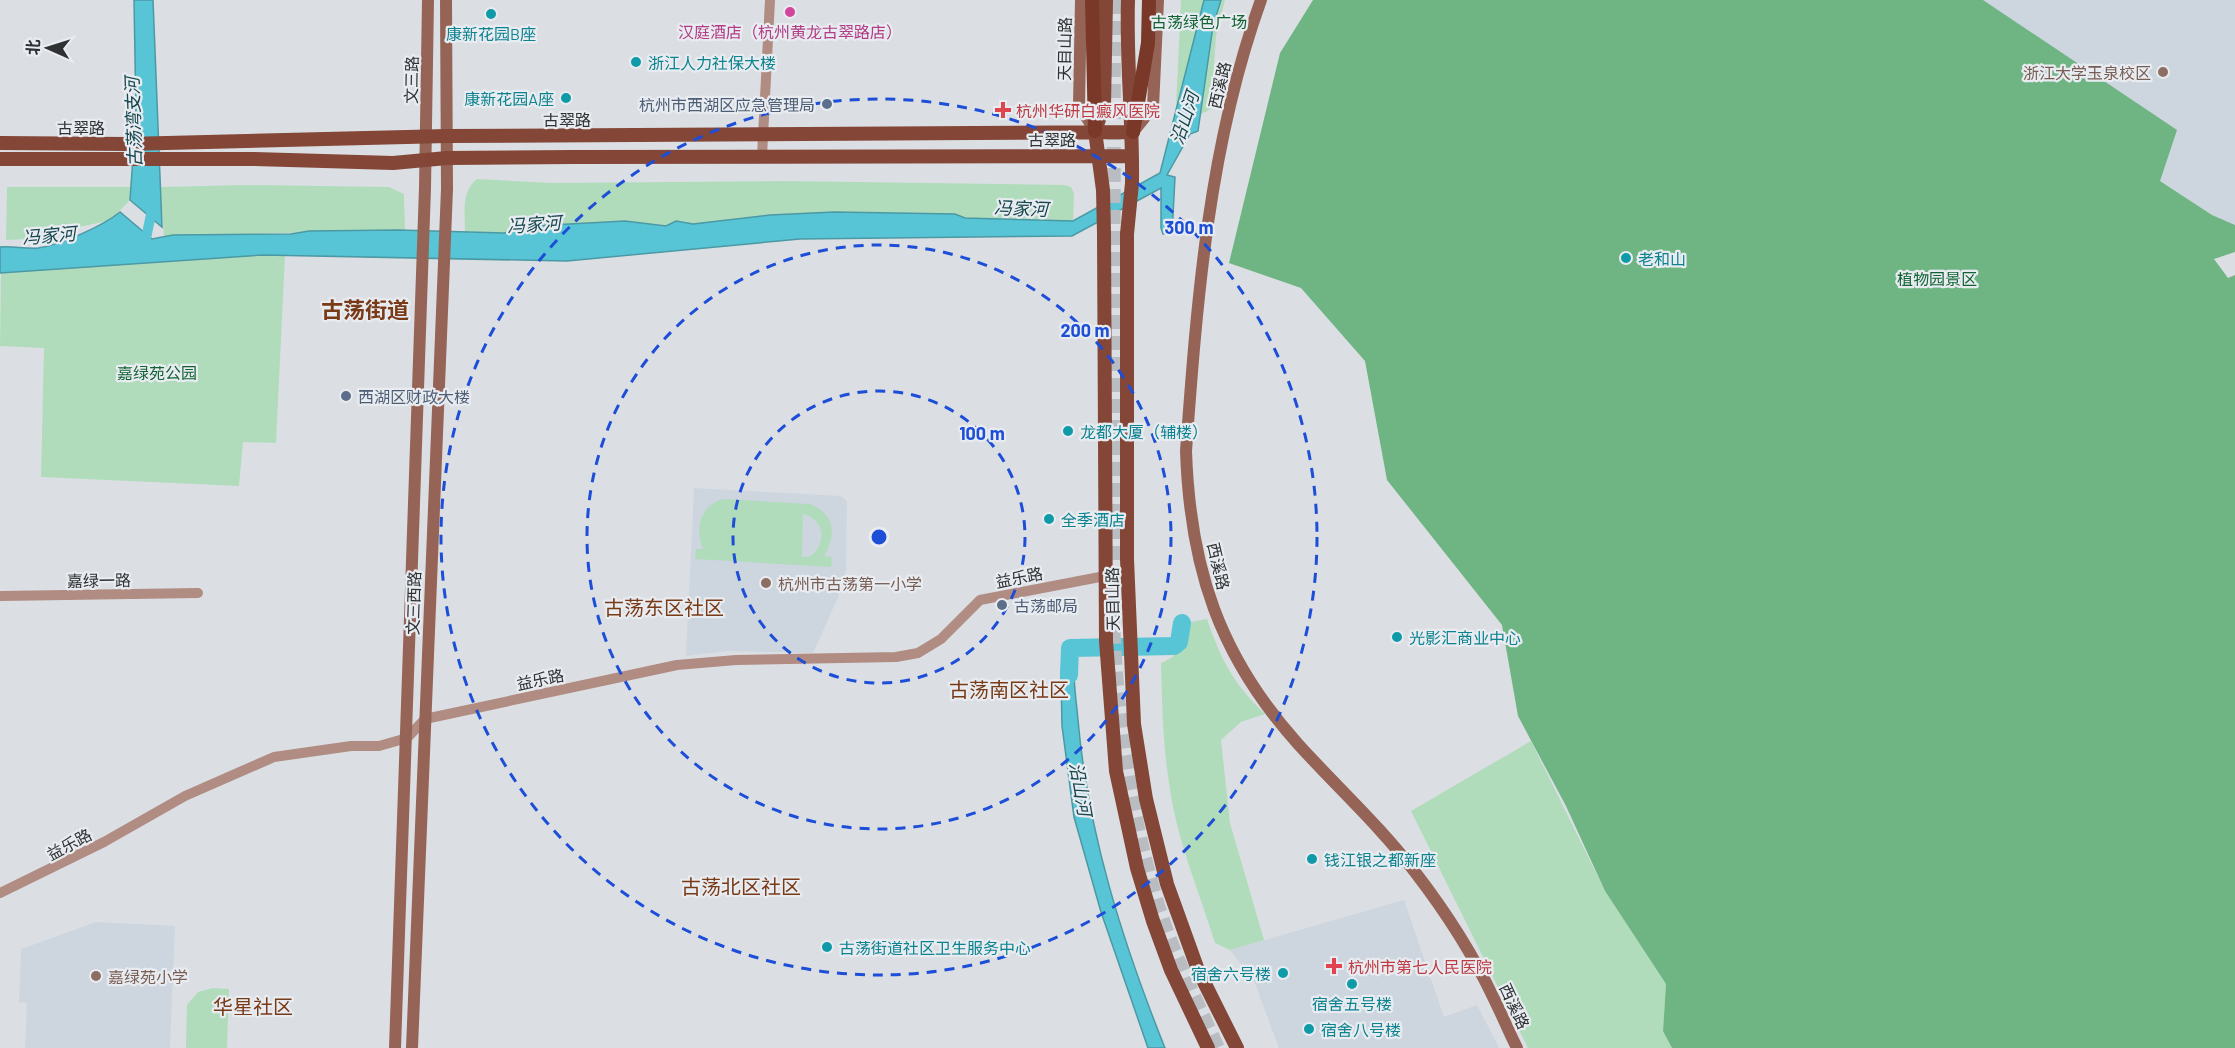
<svg xmlns="http://www.w3.org/2000/svg" width="2235" height="1048" font-family="Barlow,'Noto Sans SC',sans-serif">
<style>
.built{fill:#cdd5df}
.green{fill:#b1dcbc;fill-rule:evenodd}
.forest{fill:#6eb583}
.water{fill:#57c5d5;stroke:#4b99a4;stroke-width:1.5}
.lines{fill:none;stroke-linecap:round;stroke-linejoin:round}
.canal{stroke:#57c5d5;stroke-width:10}
.river{stroke:#57c5d5;stroke-width:18}
.trunk-tunnel{stroke:#b9bcc0;stroke-width:14;stroke-dasharray:14 7;stroke-linecap:butt}
.tertiary{stroke:#b08c82;stroke-width:10}
.secondary{stroke:#966456;stroke-width:12}
.primary{stroke:#834637;stroke-width:14}
.trunk{stroke:#7a3928;stroke-width:14}
.primary-bridge{stroke:#834637;stroke-width:14}
.ring{fill:none;stroke:#1d4ed8;stroke-width:3;stroke-dasharray:10 8}
.hotel-dot{fill:#d1479c;stroke:#e8ecf1;stroke-width:2}
.culture-dot{fill:#0f9aa8;stroke:#e8ecf1;stroke-width:2}
.education-dot{fill:#8d6e63;stroke:#e8ecf1;stroke-width:2}
.service-dot{fill:#5c6f8a;stroke:#e8ecf1;stroke-width:2}
.health-dot{fill:#e0444e;stroke:#e8ecf1;stroke-width:2}
.labels{text-anchor:middle;dominant-baseline:central;stroke-width:4.5;stroke-linejoin:round;paint-order:stroke}
.park-label{font-size:16px;fill:#126334;stroke:#e8ecf1}
.hotel-label{font-size:16px;fill:#b23c85;stroke:#e8ecf1}
.culture-label{font-size:16px;fill:#0d838f;stroke:#e8ecf1;text-anchor:start}
.street-label{font-size:16px;fill:#2f3133;stroke:#e8ecf1}
.education-label{font-size:16px;fill:#785e54;stroke:#e8ecf1;text-anchor:start}
.service-label{font-size:16px;fill:#4e5e75;stroke:#e8ecf1;text-anchor:start}
.health-label{font-size:16px;fill:#be3a42;stroke:#e8ecf1;text-anchor:start}
.water-label{font-size:18px;font-style:italic;fill:#16474e;stroke:#e8ecf1}
.quarter-label{font-size:20px;fill:#793a17;stroke:#e8ecf1}
.district-label{font-size:22px;font-weight:bold;fill:#793a17;stroke:#e8ecf1}
.centre{fill:#1d4ed8;stroke:#e8ecf1;stroke-width:3}
.ring-label{font-size:18px;text-anchor:middle;font-weight:bold;fill:#1d4ed8;stroke:#e8ecf1;stroke-width:4.5;stroke-linejoin:round;paint-order:stroke}
</style>
<rect width="100%" height="100%" fill="#dbdfe3"/>
<path class="built" d="M 1983,0 L 2235,0 L 2235,225 L 2212,215 L 2159,180 Z
M 694,488 L 841,496 L 847,501 L 846,570 L 839,595 L 813,653 L 728,651 L 686,656 Z
M 1404,900 L 1444,1017 L 1477,1005 L 1499,1048 L 1279,1048 L 1254,981 L 1230,950 Z
M 96,922 L 175,926 L 170,1048 L 25,1048 L 27,1003 L 19,1002 L 21,949 Z"/>
<path class="green" d="M 1181,0 L 1225,0 L 1216,36 L 1211,109 L 1175,128 Z
M 477,179 L 551,183 L 784,181 L 1065,185 L 1071,187 L 1074,193 L 1073,221 L 965,218 L 955,214 L 834,212 L 770,215 L 693,224 L 676,221 L 666,226 L 610,222 L 532,226 L 504,233 L 465,232 C 465,214 461,191 477,179 Z
M 246,185 L 389,187 L 404,194 L 405,230 L 164,236 L 160,187 Z
M 7,187 L 133,187 L 130,200 L 111,220 L 66,230 L 50,238 L 6,240 Z
M 263,255 L 285,255 L 276,443 L 243,442 L 239,486 L 41,477 L 44,348 L 0,346 L 1,273 Z
M 724,499 L 809,504 C 835,513 837,534 824,556 L 832,557 L 831,567 L 695,559 L 696,549 L 703,549 C 694,528 701,504 724,499 ZM 803,514 C 825,520 827,542 811,556 L 802,557 Z
M 1207,619 C 1221,660 1233,683 1265,714 L 1241,722 L 1221,740 L 1230,823 L 1264,940 L 1230,950 L 1215,943 C 1199,891 1176,838 1169,783 C 1163,744 1162,703 1161,663 C 1181,655 1183,644 1186,623 Z
M 1531,741 L 1605,891 L 1666,984 L 1663,1030 L 1672,1048 L 1528,1048 L 1411,811 Z
M 213,988 L 229,989 L 227,1048 L 186,1048 L 187,1005 L 198,992 Z"/>
<path class="forest" d="M 1313,0 L 1983,0 L 2177,130 L 2160,181 L 2212,215 L 2235,225 L 2235,252 L 2214,259 L 2228,278 L 2235,275 L 2235,1048 L 1672,1048 L 1663,1031 L 1666,984 L 1605,891 L 1566,806 L 1518,716 L 1502,625 L 1387,480 L 1365,361 L 1301,288 L 1229,263 L 1280,53 Z"/>
<path class="water" d="M 134,0 L 153,0 L 162,227 L 130,200 L 136,115 Z
M 1204,0 L 1221,0 L 1213,26 L 1198,131 L 1190,134 L 1167,175 L 1175,177 L 1172,234 L 1163,234 L 1161,228 L 1161,188 L 1072,236 L 800,239 L 567,261 L 263,255 L 0,273 L 0,247 C 12,246 26,249 38,248 C 60,245 103,226 120,212 L 152,239 L 173,235 L 291,234 L 309,231 L 398,230 L 504,233 L 532,226 L 625,221 L 666,226 L 676,221 L 693,224 L 770,215 L 834,212 L 955,214 L 965,218 L 1073,221 L 1160,173 Z
M 1063,650 L 1075,651 C 1072,674 1076,698 1078,720 C 1088,834 1123,943 1165,1048 L 1148,1048 L 1101,912 L 1074,817 L 1062,726 L 1061,676 Z"/>
<g class="lines">
<path class="canal" d="M 145,243 L 153,205"/>
<path class="river" d="M 1069,675 L 1070,648 L 1174,646 L 1179,642 L 1182,623"/>
<path class="trunk-tunnel" d="M 1114,0 L 1113,622 C 1117,712 1128,801 1153,888 C 1168,943 1194,996 1218,1048"/>
<path class="tertiary" d="M 762,156 L 770,0
M 0,596 L 198,593
M 0,893 L 104,842 L 185,796 L 274,757 L 351,746 L 379,746 L 407,738 L 425,719 L 677,665 L 736,660 L 896,657 L 918,653 L 941,639 L 980,600 L 1105,576"/>
<path class="secondary" d="M 1081,0 L 1079,105 L 1095,131
M 1261,0 C 1209,144 1197,299 1186,451 C 1190,568 1219,656 1298,744 C 1337,787 1380,826 1415,872 C 1445,911 1473,954 1494,999 C 1502,1015 1509,1032 1517,1048
M 1133,132 L 1153,107 L 1158,0
M 395,1048 L 425,188 L 428,0
M 412,1048 L 447,189 L 446,0"/>
<path class="primary" d="M 1106,0 L 1104,105 L 1095,131 L 1103,190 L 1104,233 L 1106,641 L 1116,771 L 1137,868 L 1153,921 L 1171,970 L 1208,1048
M 1128,0 C 1126,61 1133,121 1132,183
M 0,143 L 127,144 L 447,136 L 1133,132
M 0,159 L 254,159 L 393,163 L 447,158 L 574,157 L 1132,156
M 1127,234 L 1127,559 L 1134,724 L 1146,799 L 1167,884 L 1198,970 L 1237,1048"/>
<path class="trunk" d="M 1092,0 L 1095,131
M 1133,132 L 1148,43 L 1149,0"/>
<path class="primary-bridge" d="M 1127,234 L 1132,183"/>
</g>
<g class="ring">
<circle cx="879" cy="537" r="146"/>
<circle cx="879" cy="537" r="292"/>
<circle cx="879" cy="537" r="438"/>
</g>
<circle class="hotel-dot" cx="790" cy="12" r="6"/>
<g class="culture-dot">
<circle cx="491" cy="14" r="6"/>
<circle cx="636" cy="62" r="6"/>
<circle cx="566" cy="98" r="6"/>
<circle cx="1626" cy="258" r="6"/>
<circle cx="1068" cy="431" r="6"/>
<circle cx="1049" cy="519" r="6"/>
<circle cx="1397" cy="637" r="6"/>
<circle cx="1312" cy="859" r="6"/>
<circle cx="827" cy="947" r="6"/>
<circle cx="1283" cy="973" r="6"/>
<circle cx="1352" cy="984" r="6"/>
<circle cx="1309" cy="1029" r="6"/>
</g>
<g class="education-dot">
<circle cx="2163" cy="72" r="6"/>
<circle cx="766" cy="583" r="6"/>
<circle cx="96" cy="976" r="6"/>
</g>
<g class="service-dot">
<circle cx="827" cy="104" r="6"/>
<circle cx="346" cy="396" r="6"/>
<circle cx="1002" cy="605" r="6"/>
</g>
<g class="health-dot">
<path d="M1000 101h6v6h6v6h-6v6h-6v-6h-6v-6h6z"/>
<path d="M1331 957h6v6h6v6h-6v6h-6v-6h-6v-6h6z"/>
</g>
<g class="labels">
<g class="park-label">
<text x="1199" y="21">古荡绿色广场</text>
<text x="1937" y="278">植物园景区</text>
<text x="157" y="372">嘉绿苑公园</text>
</g>
<g class="hotel-label">
<text x="790" y="31">汉庭酒店（杭州黄龙古翠路店）</text>
</g>
<g class="culture-label">
<text x="491" y="33" text-anchor="middle">康新花园B座</text>
<text x="648" y="62">浙江人力社保大楼</text>
<text x="554" y="98" text-anchor="end">康新花园A座</text>
<text x="1638" y="258">老和山</text>
<text x="1080" y="431">龙都大厦（辅楼）</text>
<text x="1061" y="519">全季酒店</text>
<text x="1409" y="637">光影汇商业中心</text>
<text x="1324" y="859">钱江银之都新座</text>
<text x="839" y="947">古荡街道社区卫生服务中心</text>
<text x="1271" y="973" text-anchor="end">宿舍六号楼</text>
<text x="1352" y="1003" text-anchor="middle">宿舍五号楼</text>
<text x="1321" y="1029">宿舍八号楼</text>
</g>
<g class="street-label">
<text transform="translate(1064 49) rotate(-89)">天目山路</text>
<text transform="translate(411 80) rotate(-89)">文三路</text>
<text transform="translate(1219 85) rotate(-77)">西溪路</text>
<text x="567" y="119">古翠路</text>
<text x="81" y="127">古翠路</text>
<text x="1052" y="139">古翠路</text>
<text transform="translate(1219 566) rotate(77)">西溪路</text>
<text transform="translate(1019 577) rotate(-11)">益乐路</text>
<text transform="translate(99 580) rotate(-1)">嘉绿一路</text>
<text transform="translate(1112 599) rotate(-91)">天目山路</text>
<text transform="translate(413 603) rotate(-88)">文三西路</text>
<text transform="translate(540 679) rotate(-12)">益乐路</text>
<text transform="translate(69 844) rotate(-28)">益乐路</text>
<text transform="translate(1515 1006) rotate(65)">西溪路</text>
</g>
<g class="education-label">
<text x="2151" y="72" text-anchor="end">浙江大学玉泉校区</text>
<text x="778" y="583">杭州市古荡第一小学</text>
<text x="108" y="976">嘉绿苑小学</text>
</g>
<g class="service-label">
<text x="815" y="104" text-anchor="end">杭州市西湖区应急管理局</text>
<text x="358" y="396">西湖区财政大楼</text>
<text x="1014" y="605">古荡邮局</text>
</g>
<g class="health-label">
<text x="1016" y="110">杭州华研白癜风医院</text>
<text x="1348" y="966">杭州市第七人民医院</text>
</g>
<g class="water-label">
<text transform="translate(1184 118) rotate(-72)">沿山河</text>
<text transform="translate(133 122) rotate(-92)">古荡湾支河</text>
<text transform="translate(1021 208) rotate(2)">冯家河</text>
<text transform="translate(534 224) rotate(-4)">冯家河</text>
<text transform="translate(49 235) rotate(-5)">冯家河</text>
<text transform="translate(1081 789) rotate(80)">沿山河</text>
</g>
<g class="quarter-label">
<text x="664" y="607">古荡东区社区</text>
<text x="1009" y="689">古荡南区社区</text>
<text x="741" y="886">古荡北区社区</text>
<text x="253" y="1006">华星社区</text>
</g>
<g class="district-label">
<text x="365" y="309">古荡街道</text>
</g>
</g>
<circle cx="879" cy="537" r="9" class="centre"/>
<g class="ring-label">
<text x="1189" y="234">300 m</text>
<text x="1085" y="337">200 m</text>
<text x="982" y="440">100 m</text>
</g>
<g transform="translate(48 48) rotate(273)" stroke="#e8ecf1" stroke-width="4.5" paint-order="stroke">
<path d="M0-4.5L10 22L0 15L-10 22Z" fill="#2f3133"/>
<text y="-9" font-size="16" font-weight="bold" text-anchor="middle" fill="#2f3133">北</text>
</g>
</svg>
